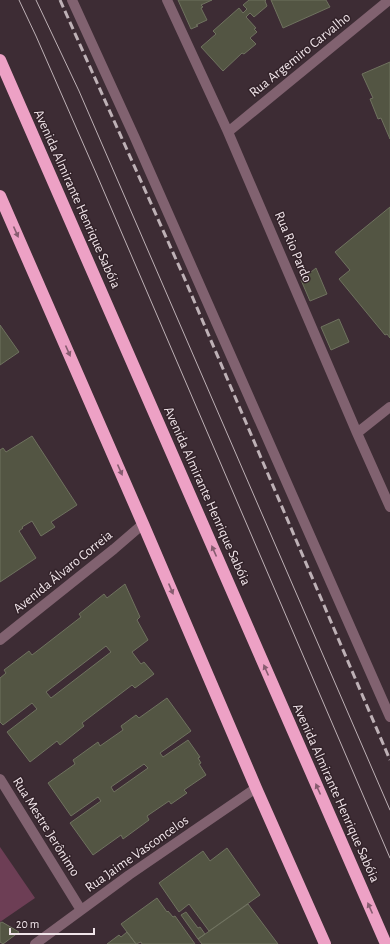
<svg xmlns="http://www.w3.org/2000/svg" width="390" height="944" font-family="'Alegreya Sans',sans-serif">
<style>
.green{fill:#6d3e55}
.building{fill:#535543;stroke:#6f725f;fill-rule:evenodd}
.lines{fill:none;stroke-linecap:round;stroke-linejoin:round}
.street{stroke:#816270;stroke-width:10}
.highway{stroke:#eda1c5;stroke-width:12}
.tram{stroke:#beb1b6;stroke-width:1}
.rail{stroke:#beb1b6;stroke-width:3;stroke-dasharray:8 4;stroke-linecap:butt}
.oneway{fill:#875c70}
.labels{text-anchor:middle;dominant-baseline:central;stroke-width:3;stroke-linejoin:round;paint-order:stroke}
.street-label{font-size:14px;fill:#f1e5ea;stroke:#33232a}
</style>
<rect width="100%" height="100%" fill="#3d2c34"/>
<path class="green" d="M 0,847 L 35,898 L 0,922 Z"/>
<path class="building" d="M 178,0 L 212,0 L 201,5 L 203,7 L 201,8 L 207,20 L 196,25 L 198,26 L 191,29 Z
M 249,0 L 266,0 L 265,1 L 267,6 L 254,17 L 250,13 L 246,17 L 256,28 L 254,29 L 257,32 L 250,38 L 256,44 L 244,54 L 242,53 L 223,71 L 201,47 L 216,34 L 213,31 L 239,8 L 243,13 L 247,9 L 243,5 Z
M 271,0 L 326,0 L 330,7 L 283,28 Z
M 390,62 L 390,139 L 381,118 L 378,119 L 370,99 L 373,98 L 362,74 Z
M 390,207 L 390,338 L 387,334 L 385,335 L 339,279 L 350,270 L 335,252 Z
M 316,268 L 327,294 L 310,301 L 301,280 Z
M 339,319 L 349,342 L 331,350 L 321,327 Z
M 0,325 L 19,352 L 0,365 Z
M 32,436 L 77,505 L 51,522 L 55,527 L 41,536 L 32,521 L 22,527 L 23,528 L 19,531 L 36,558 L 0,582 L 0,450 L 3,448 L 6,452 Z
M 125,584 L 140,617 L 137,620 L 148,640 L 132,652 L 141,664 L 144,662 L 154,674 L 135,688 L 132,685 L 82,723 L 84,726 L 60,745 L 57,741 L 30,762 L 7,732 L 37,709 L 32,703 L 3,725 L 0,722 L 0,678 L 6,673 L 4,670 L 29,651 L 32,655 L 81,617 L 79,614 L 104,594 L 107,598 ZM 106,646 L 111,652 L 51,698 L 46,692 Z
M 167,698 L 191,731 L 160,753 L 163,757 L 188,740 L 200,757 L 198,758 L 201,763 L 199,764 L 206,775 L 184,790 L 187,793 L 171,804 L 169,801 L 147,816 L 149,820 L 123,839 L 121,835 L 93,855 L 70,823 L 101,801 L 98,797 L 71,816 L 48,783 L 75,764 L 73,760 L 98,742 L 100,746 L 123,730 L 121,726 L 136,715 L 139,718 ZM 144,764 L 148,768 L 114,792 L 111,787 Z
M 227,848 L 260,895 L 209,931 L 189,904 L 179,912 L 159,883 L 203,851 L 210,861 Z
M 157,898 L 167,912 L 168,911 L 173,917 L 175,916 L 195,944 L 142,944 L 141,942 L 136,944 L 121,924 Z
M 248,904 L 278,944 L 202,944 L 198,939 Z
M 186,912 L 198,928 L 200,927 L 205,934 L 198,939 L 181,915 Z
M 2,922 L 19,932 L 3,944 L 0,942 L 0,923 Z
M 127,932 L 136,944 L 107,944 L 119,935 L 121,937 Z"/>
<g class="lines">
<path class="street" d="M 72,0 L 135,138 L 390,717
M 167,0 L 228,132 L 357,433 L 390,507
M 228,132 L 389,0
M 357,433 L 390,407
M 0,640 L 114,549 L 143,524
M 0,779 L 81,910
M 35,944 L 129,875 L 256,788"/>
<path class="highway" d="M 0,60 L 386,944
M 0,196 L 143,524 L 256,788 L 325,944"/>
<path class="tram" d="M 19,0 L 36,36 L 96,173 L 390,858
M 36,0 L 79,91 L 390,810"/>
<path class="rail" d="M 60,0 L 183,275 L 390,760"/>
</g>
<defs><path id="oneway-solid" d="M-6-.8H1V-3.2L6.5 0L1 3.2V.8H-6Z"/></defs>
<g class="oneway">
<use href="#oneway-solid" transform="translate(16 232) rotate(66)"/>
<use href="#oneway-solid" transform="translate(68 351) rotate(66)"/>
<use href="#oneway-solid" transform="translate(120 470) rotate(66)"/>
<use href="#oneway-solid" transform="translate(214 551) rotate(-114)"/>
<use href="#oneway-solid" transform="translate(171 589) rotate(67)"/>
<use href="#oneway-solid" transform="translate(266 670) rotate(-114)"/>
<use href="#oneway-solid" transform="translate(318 789) rotate(-114)"/>
<use href="#oneway-solid" transform="translate(370 908) rotate(-114)"/>
</g>
<g class="labels">
<g class="street-label">
<text transform="translate(300 55) rotate(-39)">Rua Argemiro Carvalho</text>
<text transform="translate(77 199) rotate(66)">Avenida Almirante Henrique Sabóia</text>
<text transform="translate(293 247) rotate(67)">Rua Rio Pardo</text>
<text transform="translate(207 496) rotate(66)">Avenida Almirante Henrique Sabóia</text>
<text transform="translate(63 572) rotate(-39)">Avenida Álvaro Correia</text>
<text transform="translate(336 793) rotate(66)">Avenida Almirante Henrique Sabóia</text>
<text transform="translate(46 827) rotate(58)">Rua Mestre Jerônimo</text>
<text transform="translate(137 854) rotate(-35)">Rua Jaime Vasconcelos</text>
</g>
</g>
<path d="M10 928v6h84v-6" fill="none" stroke="#f1e5ea" stroke-width="2"/>
<text x="16" y="928" font-size="12" fill="#f1e5ea" stroke="#33232a" stroke-width="3" paint-order="stroke">20 m</text>
</svg>
